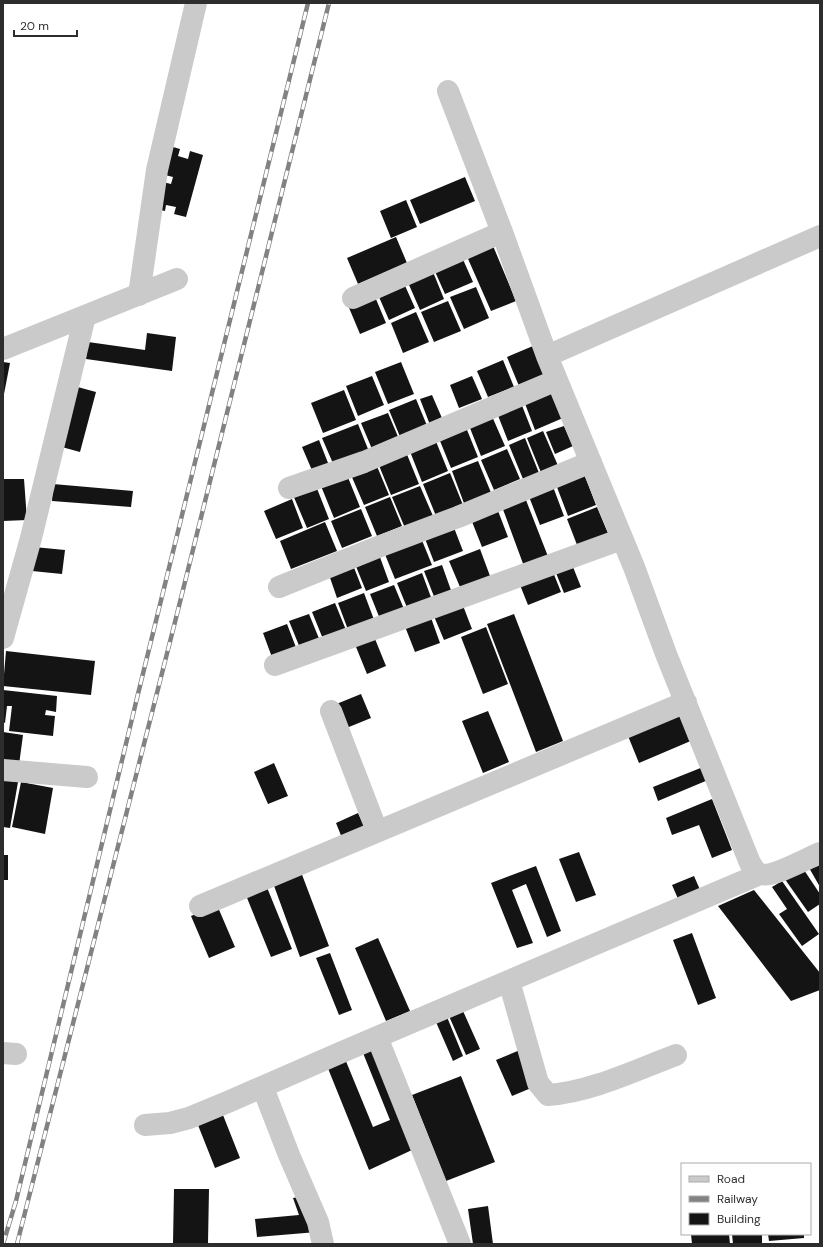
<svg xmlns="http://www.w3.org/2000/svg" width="823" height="1247" font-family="'DM Sans',sans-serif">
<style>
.building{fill:#141414}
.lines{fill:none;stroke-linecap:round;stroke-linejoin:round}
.minor{stroke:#cacaca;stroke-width:22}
.rail-casing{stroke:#828282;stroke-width:4.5}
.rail{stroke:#fff;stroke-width:3;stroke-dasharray:9;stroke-linecap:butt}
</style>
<rect width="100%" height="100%" fill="#fff"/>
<path class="building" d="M 173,147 L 180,149 L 178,156 L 188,159 L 190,151 L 203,155 L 186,217 L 174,214 L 176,207 L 166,205 L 165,211 L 156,209 L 163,182 L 171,184 L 173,177 L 165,175 Z
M 465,177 L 475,201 L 420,224 L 410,200 Z
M 406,200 L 417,227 L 391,238 L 380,211 Z
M 396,237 L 407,263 L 358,284 L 347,258 Z
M 491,241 L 516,301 L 491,311 L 465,252 Z
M 461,255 L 473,282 L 445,294 L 433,267 Z
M 431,267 L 444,299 L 420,310 L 406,278 Z
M 402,279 L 415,308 L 389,320 L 376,290 Z
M 476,287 L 489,318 L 464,329 L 450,297 Z
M 373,292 L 386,323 L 360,334 L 347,303 Z
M 448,301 L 461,331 L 434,342 L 421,312 Z
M 416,312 L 429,342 L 403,353 L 391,323 Z
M 147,333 L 176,337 L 172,371 L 86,359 L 88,342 L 145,350 Z
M 533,346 L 545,376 L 519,386 L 507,357 Z
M 503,360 L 514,387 L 488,397 L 477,371 Z
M 3,362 L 10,363 L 4,394 L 3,394 Z
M 401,362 L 414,394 L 388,404 L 375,372 Z
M 372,376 L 384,405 L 358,416 L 346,386 Z
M 472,376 L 482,399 L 459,408 L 450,385 Z
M 74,386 L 96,392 L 80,452 L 58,446 Z
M 344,390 L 356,420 L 323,433 L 311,403 Z
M 551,390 L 563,418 L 535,430 L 524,401 Z
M 432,395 L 445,425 L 432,430 L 420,399 Z
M 416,399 L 428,428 L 401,439 L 389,410 Z
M 521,403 L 532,431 L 508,441 L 497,413 Z
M 388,413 L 399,439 L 372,449 L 361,423 Z
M 491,414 L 505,446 L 481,456 L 468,423 Z
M 358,424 L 370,454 L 335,468 L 322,438 Z
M 465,425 L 478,457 L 451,468 L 438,436 Z
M 564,426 L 573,446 L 555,454 L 546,432 Z
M 543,431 L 559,468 L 542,475 L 527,438 Z
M 525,438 L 539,473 L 523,479 L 509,445 Z
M 435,439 L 448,471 L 422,482 L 409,449 Z
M 319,440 L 330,468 L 314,475 L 302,447 Z
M 507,449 L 520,479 L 494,490 L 481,460 Z
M 406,452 L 419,484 L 391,495 L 378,463 Z
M 478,461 L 492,495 L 465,506 L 452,471 Z
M 376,464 L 389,495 L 364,505 L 351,475 Z
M 583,471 L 596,505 L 568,516 L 555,482 Z
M 450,473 L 463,505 L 436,516 L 423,484 Z
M 347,475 L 360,507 L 334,518 L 321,486 Z
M 3,479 L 24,479 L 27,520 L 3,521 Z
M 53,484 L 133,491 L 131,507 L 52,501 Z
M 552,484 L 564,516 L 540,525 L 528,494 Z
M 316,486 L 329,519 L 307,528 L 293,495 Z
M 420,486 L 433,516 L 405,528 L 392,497 Z
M 524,495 L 549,559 L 525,569 L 501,504 Z
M 390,497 L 402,526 L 377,536 L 365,507 Z
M 292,499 L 303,528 L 276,539 L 264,511 Z
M 495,503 L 508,537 L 482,547 L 469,514 Z
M 597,507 L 610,538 L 579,550 L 567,519 Z
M 361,509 L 372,536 L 342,548 L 331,521 Z
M 451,520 L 463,551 L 434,562 L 422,531 Z
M 325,522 L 337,551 L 291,569 L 280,541 Z
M 419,533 L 432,565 L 395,579 L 382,547 Z
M 34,547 L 65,550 L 62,574 L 32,571 Z
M 377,549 L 389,582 L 366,591 L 353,559 Z
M 480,549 L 490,576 L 460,587 L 449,561 Z
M 351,560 L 362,588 L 337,598 L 327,569 Z
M 571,562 L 581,587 L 564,593 L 554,568 Z
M 442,565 L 452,593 L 435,599 L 424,571 Z
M 551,567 L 561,592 L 528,605 L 518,580 Z
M 422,573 L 432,600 L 408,610 L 397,583 Z
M 394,585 L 404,609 L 380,619 L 370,594 Z
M 364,593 L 376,625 L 350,635 L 338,603 Z
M 335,603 L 346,630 L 323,639 L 312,612 Z
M 462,603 L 472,629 L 444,640 L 433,614 Z
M 309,614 L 320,641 L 300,648 L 289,621 Z
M 514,614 L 563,741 L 536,752 L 487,624 Z
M 430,615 L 440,643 L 415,652 L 404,624 Z
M 287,624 L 297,650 L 273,660 L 263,633 Z
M 486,627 L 508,684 L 483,694 L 461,637 Z
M 373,634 L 386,666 L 367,674 L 354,642 Z
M 6,651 L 95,661 L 91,695 L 3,686 Z
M 3,690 L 57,696 L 56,712 L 46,710 L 45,715 L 55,716 L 53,736 L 9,731 L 12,706 L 7,706 L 5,723 L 3,722 Z
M 361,694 L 371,718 L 344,729 L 334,705 Z
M 488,711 L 509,762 L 483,773 L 462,721 Z
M 682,713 L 693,740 L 639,763 L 628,736 Z
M 3,732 L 23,735 L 19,765 L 3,762 Z
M 274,763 L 288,796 L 268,804 L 254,772 Z
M 703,767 L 708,780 L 658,801 L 653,787 Z
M 3,780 L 18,782 L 10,828 L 3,827 Z
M 21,782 L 53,788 L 45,834 L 12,827 Z
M 712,799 L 732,850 L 712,858 L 699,825 L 672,835 L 666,818 Z
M 358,813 L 365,828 L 342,838 L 336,823 Z
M 579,852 L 596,895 L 576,902 L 559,859 Z
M 3,855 L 8,855 L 8,880 L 3,880 Z
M 820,860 L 820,887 L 808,866 Z
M 536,866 L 561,931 L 547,937 L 526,884 L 512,890 L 533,943 L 517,948 L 491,883 Z
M 802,867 L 820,894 L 820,904 L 808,912 L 782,875 Z
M 301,872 L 329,946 L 300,957 L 273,883 Z
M 694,876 L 701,892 L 679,901 L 672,885 Z
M 782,881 L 819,934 L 802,946 L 779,914 L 787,909 L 772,887 Z
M 266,885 L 292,949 L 271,957 L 245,893 Z
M 754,890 L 820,973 L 820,990 L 791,1001 L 718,906 Z
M 217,905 L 235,947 L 209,958 L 191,916 Z
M 692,933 L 716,998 L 698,1005 L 673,940 Z
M 378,938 L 410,1011 L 386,1021 L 355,948 Z
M 330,953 L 352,1010 L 339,1015 L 316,958 Z
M 463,1011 L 480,1049 L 466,1055 L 449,1016 Z
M 447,1017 L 463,1056 L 453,1061 L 436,1022 Z
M 374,1044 L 412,1150 L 369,1170 L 325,1061 L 343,1054 L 373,1127 L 390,1120 L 361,1048 Z
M 520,1050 L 536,1086 L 512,1096 L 496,1060 Z
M 461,1076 L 495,1162 L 446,1181 L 412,1095 Z
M 221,1110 L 240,1158 L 215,1168 L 196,1120 Z
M 174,1189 L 209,1189 L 208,1243 L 173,1243 Z
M 304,1196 L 317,1232 L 257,1237 L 255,1219 L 299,1215 L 293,1198 Z
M 488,1206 L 493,1244 L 473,1244 L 468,1209 Z
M 691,1234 L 729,1234 L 730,1244 L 692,1244 Z
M 732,1234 L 762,1234 L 762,1244 L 733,1244 Z
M 768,1234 L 804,1234 L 804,1238 L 769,1241 Z"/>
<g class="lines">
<path class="minor" d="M 448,91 L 502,232 L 547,356 L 634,567 L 666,654 L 750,863 C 753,868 756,873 761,874 C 772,878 808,858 820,853
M 139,295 L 157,170 L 196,3
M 353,298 L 502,232
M 3,349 L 177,279
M 547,356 L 820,236
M 289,488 L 364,462 L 557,380
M 279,587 L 378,547 L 458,517 L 591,462
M 3,638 L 31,538 L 85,316
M 275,665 L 622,539
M 331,711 L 377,831
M 3,770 L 87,777
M 200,906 L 686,702
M 509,981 L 538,1083 L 548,1095 C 591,1092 636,1070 676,1055
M 377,1037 L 460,1244
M 3,1053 L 16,1054
M 263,1088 L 289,1155 L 318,1222 L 323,1244
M 145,1125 L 170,1123 L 189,1118 L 230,1101 L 342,1052 L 760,874"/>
<defs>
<path id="rail" d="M 3,1244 L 16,1201 L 137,698 L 308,3
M 17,1244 L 175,622 L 329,3"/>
</defs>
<use href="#rail" class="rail-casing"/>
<use href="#rail" class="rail"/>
</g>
<rect width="823" height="1247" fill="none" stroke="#2d2d2d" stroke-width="8"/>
<rect x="681" y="1163" width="130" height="72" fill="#ffffff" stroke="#ababab"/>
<rect x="689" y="1176" width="20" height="6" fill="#cacaca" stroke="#ababab"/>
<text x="717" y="1183" font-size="12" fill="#2d2d2d">Road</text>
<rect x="689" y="1196" width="20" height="6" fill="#828282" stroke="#ababab"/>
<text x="717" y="1203" font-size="12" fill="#2d2d2d">Railway</text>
<rect x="689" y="1213" width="20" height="12" fill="#141414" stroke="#ababab"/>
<text x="717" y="1223" font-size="12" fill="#2d2d2d">Building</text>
<path d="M14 30v6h63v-6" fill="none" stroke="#2d2d2d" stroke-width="2"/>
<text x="20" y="30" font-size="12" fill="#2d2d2d" stroke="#ffffff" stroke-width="3" paint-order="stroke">20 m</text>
</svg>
